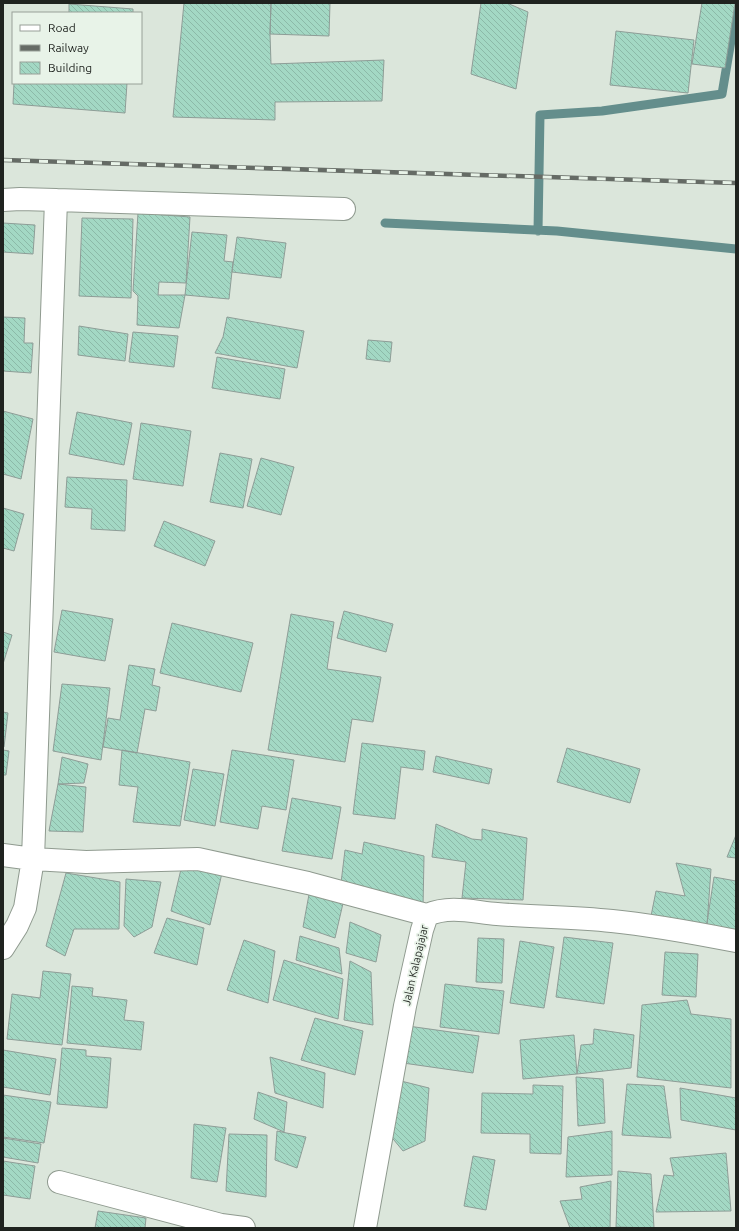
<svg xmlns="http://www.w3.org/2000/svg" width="739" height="1231" font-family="Ubuntu,sans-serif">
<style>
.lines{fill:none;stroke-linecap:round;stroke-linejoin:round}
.stream{stroke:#648e8c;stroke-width:9}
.building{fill:url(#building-back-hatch);stroke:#8e9d97}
.minor-casing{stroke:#8f9a8f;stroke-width:24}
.minor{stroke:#fff;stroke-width:22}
.rail-casing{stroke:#656b65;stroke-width:4.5}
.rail{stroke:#e8f3e8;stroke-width:3;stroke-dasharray:9;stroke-linecap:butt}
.labels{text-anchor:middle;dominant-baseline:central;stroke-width:3.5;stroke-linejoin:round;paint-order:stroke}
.street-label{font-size:11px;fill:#1f231f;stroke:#e8f3e8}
</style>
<defs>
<pattern id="building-back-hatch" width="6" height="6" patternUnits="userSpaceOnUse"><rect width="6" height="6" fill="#a3d8c4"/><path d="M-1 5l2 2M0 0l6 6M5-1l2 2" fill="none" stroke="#8cb9a8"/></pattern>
</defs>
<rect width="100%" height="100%" fill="#dbe6db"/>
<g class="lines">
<path class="stream" d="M 385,223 L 557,231 L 736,249
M 538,231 L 540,115 L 602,111 L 722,94 L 736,11"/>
</g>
<path class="building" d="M 184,3 L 271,3 L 270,34 L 271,64 L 384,60 L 382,101 L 275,102 L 275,120 L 173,117 Z
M 271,3 L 330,3 L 329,36 L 270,34 Z
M 481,3 L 507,3 L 528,12 L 516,89 L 471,74 Z
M 702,3 L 735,3 L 725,68 L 692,64 Z
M 69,4 L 133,9 L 133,13 L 69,13 Z
M 616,31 L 694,40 L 688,93 L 610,85 Z
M 14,83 L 127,83 L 125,113 L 13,104 Z
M 138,213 L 190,217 L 186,283 L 159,282 L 158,295 L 185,295 L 179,328 L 137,325 L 138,296 L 133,291 Z
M 82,218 L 133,219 L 131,298 L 79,296 Z
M 3,223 L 35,225 L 33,254 L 3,252 Z
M 192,232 L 227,235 L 224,261 L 233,262 L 229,299 L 185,295 Z
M 237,237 L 286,243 L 281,278 L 232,272 Z
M 3,317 L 25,318 L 24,343 L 33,343 L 31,373 L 3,371 Z
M 227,317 L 304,331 L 297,368 L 215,353 L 223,337 Z
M 79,326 L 128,334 L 125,361 L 78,355 Z
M 133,332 L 178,336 L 174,367 L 129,362 Z
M 368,340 L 392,342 L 390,362 L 366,359 Z
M 217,357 L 285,369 L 280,399 L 212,388 Z
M 3,411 L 33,419 L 21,479 L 3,474 Z
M 77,412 L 132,423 L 124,465 L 69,454 Z
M 141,423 L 191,431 L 183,486 L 133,479 Z
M 220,453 L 252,459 L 243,508 L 210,502 Z
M 261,458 L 294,467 L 281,515 L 247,506 Z
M 67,477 L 127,480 L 125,531 L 91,529 L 92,509 L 65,507 Z
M 3,508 L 24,514 L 14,551 L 3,548 Z
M 164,521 L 215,541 L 205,566 L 154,546 Z
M 62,610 L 113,619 L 105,661 L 54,652 Z
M 344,611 L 393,624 L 386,652 L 337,638 Z
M 291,614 L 334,622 L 327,669 L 381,677 L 373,722 L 352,719 L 345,762 L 268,750 Z
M 172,623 L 253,643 L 241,692 L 160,673 Z
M 3,632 L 12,635 L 3,664 Z
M 129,665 L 155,669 L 152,685 L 160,687 L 156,711 L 145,709 L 137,753 L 103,747 L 108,718 L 120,720 Z
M 62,684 L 110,688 L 101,760 L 53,751 Z
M 3,712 L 8,713 L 4,747 L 3,747 Z
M 362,743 L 425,751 L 423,770 L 401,767 L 395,819 L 353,814 Z
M 567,748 L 640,769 L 630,803 L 557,782 Z
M 3,750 L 9,751 L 6,775 L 3,775 Z
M 122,750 L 190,762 L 180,826 L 133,822 L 138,787 L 119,785 Z
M 232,750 L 294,760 L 286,810 L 262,806 L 258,829 L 220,822 Z
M 436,756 L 492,769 L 489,784 L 433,772 Z
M 62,757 L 88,764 L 84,783 L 58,784 Z
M 193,769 L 224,774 L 215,826 L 184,820 Z
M 58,784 L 86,787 L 83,832 L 49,831 Z
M 292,798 L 341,807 L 332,859 L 282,851 Z
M 436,824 L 472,839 L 482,840 L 482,829 L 527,838 L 523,900 L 462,898 L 466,862 L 432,857 Z
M 736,835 L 736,858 L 727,857 Z
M 364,842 L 424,856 L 423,908 L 341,883 L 345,850 L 362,854 Z
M 676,863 L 711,869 L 707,926 L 650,921 L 656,891 L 685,896 Z
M 182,865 L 222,873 L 210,925 L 171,911 Z
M 66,873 L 120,882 L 119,929 L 74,929 L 65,956 L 46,946 Z
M 714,877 L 736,881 L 736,932 L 706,929 Z
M 126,879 L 161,882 L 152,927 L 134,937 L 124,926 Z
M 310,889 L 344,899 L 335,938 L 303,927 Z
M 167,918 L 204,928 L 197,965 L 154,953 Z
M 350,922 L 381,935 L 376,962 L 346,953 Z
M 300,936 L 339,948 L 342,974 L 296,960 Z
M 564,937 L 613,943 L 604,1004 L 556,997 Z
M 478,938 L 504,939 L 502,983 L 476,982 Z
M 244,940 L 275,951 L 268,1003 L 227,990 Z
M 520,941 L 554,947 L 544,1008 L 510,1003 Z
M 665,952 L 698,954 L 696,997 L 662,995 Z
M 284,960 L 343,979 L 338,1019 L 273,1000 Z
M 350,961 L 371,972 L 373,1025 L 344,1020 Z
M 43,971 L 71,974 L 62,1045 L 7,1039 L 12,994 L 40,998 Z
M 445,984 L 504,991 L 499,1034 L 440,1027 Z
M 72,986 L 93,988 L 92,996 L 127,1000 L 124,1020 L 144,1022 L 141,1050 L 67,1043 Z
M 687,1000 L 691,1014 L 731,1019 L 731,1088 L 637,1077 L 642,1005 Z
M 315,1018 L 363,1031 L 355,1075 L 301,1060 Z
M 408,1026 L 479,1036 L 473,1073 L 403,1063 Z
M 594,1029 L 634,1035 L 631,1068 L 577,1074 L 581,1045 L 593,1044 Z
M 574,1035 L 577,1074 L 523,1079 L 520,1040 Z
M 62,1048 L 86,1050 L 86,1056 L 111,1058 L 107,1108 L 57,1104 Z
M 3,1050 L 56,1059 L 50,1095 L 3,1087 Z
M 270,1057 L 325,1073 L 323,1108 L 275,1093 Z
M 576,1077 L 603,1079 L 605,1123 L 578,1126 Z
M 401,1081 L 429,1088 L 425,1141 L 403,1151 L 389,1134 Z
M 627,1084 L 664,1086 L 671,1138 L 622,1135 Z
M 533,1085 L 563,1086 L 561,1154 L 530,1153 L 530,1134 L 481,1133 L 482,1093 L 533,1094 Z
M 680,1088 L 736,1098 L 736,1130 L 681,1120 Z
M 258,1092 L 287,1102 L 284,1132 L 254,1119 Z
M 3,1095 L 51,1102 L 44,1143 L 3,1137 Z
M 194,1124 L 226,1128 L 217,1182 L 191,1178 Z
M 277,1131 L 306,1137 L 297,1168 L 275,1160 Z
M 612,1131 L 612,1175 L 566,1177 L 568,1137 Z
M 229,1134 L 267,1135 L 266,1197 L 226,1191 Z
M 3,1138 L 41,1144 L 38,1163 L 3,1157 Z
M 726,1153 L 731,1211 L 656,1212 L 664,1175 L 674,1176 L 670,1158 Z
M 473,1156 L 495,1160 L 486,1210 L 464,1206 Z
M 3,1161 L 35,1166 L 30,1199 L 3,1195 Z
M 618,1171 L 651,1174 L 654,1228 L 616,1227 Z
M 611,1181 L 610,1228 L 570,1228 L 560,1201 L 582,1199 L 580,1187 Z
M 98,1211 L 146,1218 L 145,1228 L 95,1228 Z"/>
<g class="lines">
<defs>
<path id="minor" d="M 3,200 L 20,199 L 56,200 L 344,209
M 3,855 L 33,859 L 86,862 L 198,859 L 308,883 L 427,915
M 3,948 L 17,926 L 25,908 L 33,859 L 56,200
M 59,1182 L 221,1225 L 244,1228
M 365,1228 L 405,1006 L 422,930 L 427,915 C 450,905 473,912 497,914 C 535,917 574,917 612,921 C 654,925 695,933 736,941"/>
</defs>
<use href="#minor" class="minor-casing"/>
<use href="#minor" class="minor"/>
<defs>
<path id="rail" d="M 3,160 L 736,183"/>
</defs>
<use href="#rail" class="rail-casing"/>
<use href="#rail" class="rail"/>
</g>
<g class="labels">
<g class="street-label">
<text transform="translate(415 965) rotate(-77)">Jalan Kalapajajar</text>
</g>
</g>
<rect width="739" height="1231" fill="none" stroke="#1f231f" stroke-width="8"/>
<rect x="12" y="12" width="130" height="72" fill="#e8f3e8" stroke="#98a098"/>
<rect x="20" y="25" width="20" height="6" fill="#ffffff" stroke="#98a098"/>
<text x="48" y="32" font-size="12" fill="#1f231f">Road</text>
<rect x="20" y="45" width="20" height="6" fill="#656b65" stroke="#98a098"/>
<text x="48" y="52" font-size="12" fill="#1f231f">Railway</text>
<rect x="20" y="62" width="20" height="12" fill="url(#building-back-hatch)" stroke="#98a098"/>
<text x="48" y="72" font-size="12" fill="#1f231f">Building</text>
</svg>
